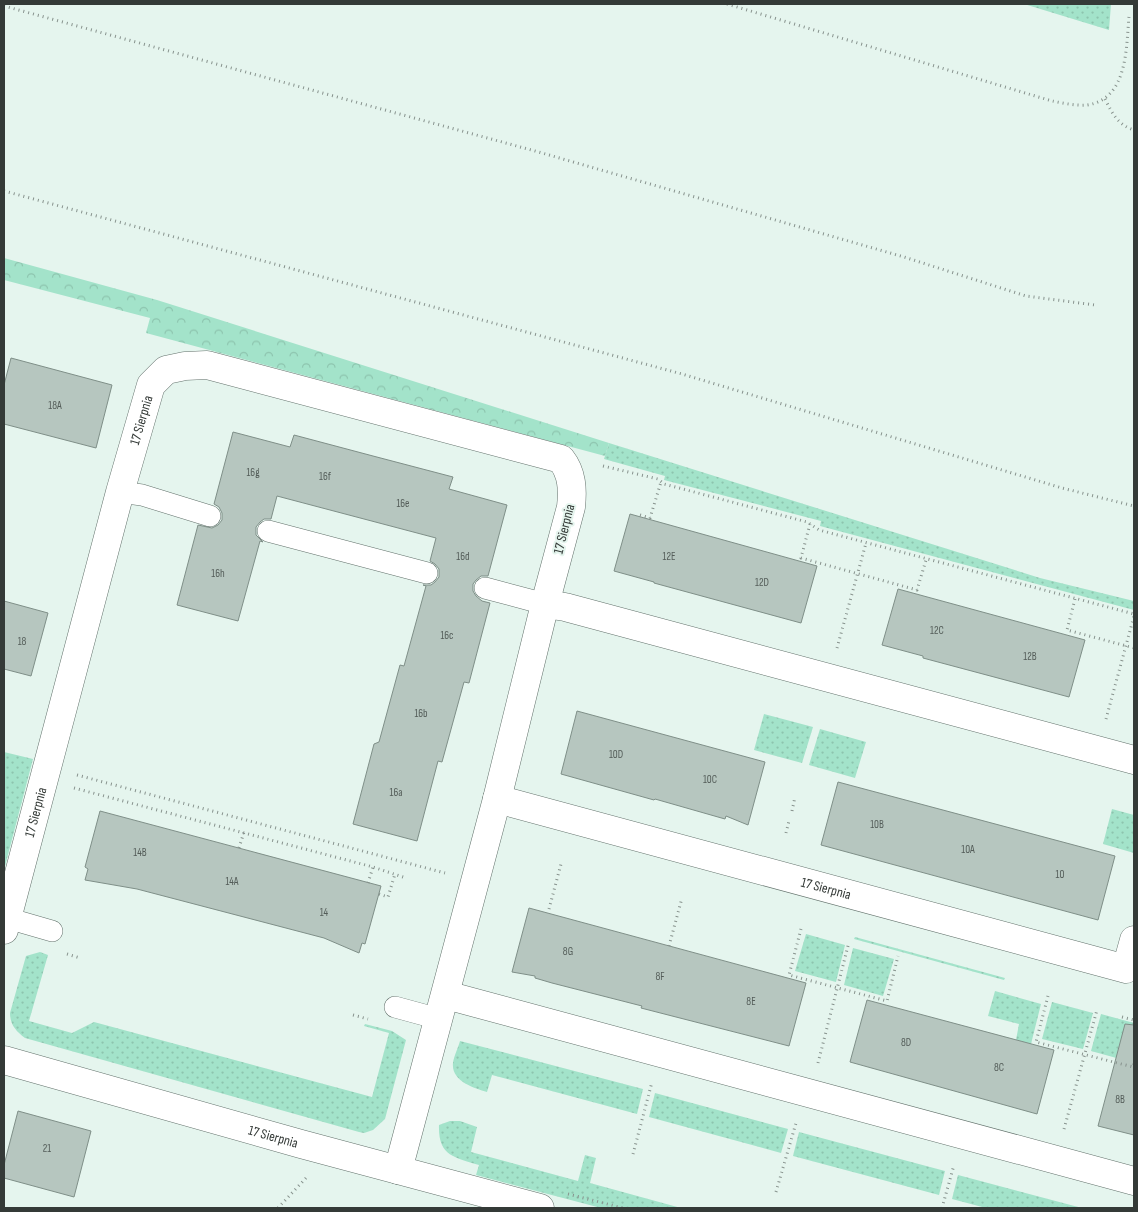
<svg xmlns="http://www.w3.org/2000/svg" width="1138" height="1212" font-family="'Sofia Sans Condensed',sans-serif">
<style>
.grass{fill:url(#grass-dots)}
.forest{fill:url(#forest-crowns)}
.building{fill:#b6c6bf;stroke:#7f8f88}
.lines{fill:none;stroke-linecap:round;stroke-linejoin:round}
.service-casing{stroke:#63726c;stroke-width:22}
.minor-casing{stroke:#63726c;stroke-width:29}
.path{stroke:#87928d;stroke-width:3;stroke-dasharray:1 4;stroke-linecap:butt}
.service{stroke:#fff;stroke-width:21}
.minor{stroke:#fff;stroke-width:28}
.labels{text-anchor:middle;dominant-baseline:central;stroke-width:4;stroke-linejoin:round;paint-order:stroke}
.number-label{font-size:11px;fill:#545d59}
.street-label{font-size:14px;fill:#343a37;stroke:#e5f5ee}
</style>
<defs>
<pattern id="grass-dots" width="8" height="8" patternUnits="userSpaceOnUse" patternTransform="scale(1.25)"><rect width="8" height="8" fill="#a3e3ca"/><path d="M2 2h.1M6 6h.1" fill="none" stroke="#8dc4ae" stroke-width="1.8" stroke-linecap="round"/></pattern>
<pattern id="forest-crowns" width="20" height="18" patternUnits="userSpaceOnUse" patternTransform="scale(1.25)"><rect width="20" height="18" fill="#a3e3ca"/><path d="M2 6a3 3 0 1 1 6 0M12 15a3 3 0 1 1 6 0" fill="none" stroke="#8dc4ae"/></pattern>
</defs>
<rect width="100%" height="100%" fill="#e5f5ee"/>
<path class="grass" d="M 1024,4 L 1111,4 L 1109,30 Z
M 609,443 L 1040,578 L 1134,601 L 1134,610 L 820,526 L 821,521 L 664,480 L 665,476 L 604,459 Z
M 764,714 L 813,727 L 802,763 L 754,750 Z
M 820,729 L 866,742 L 855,778 L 809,765 Z
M 4,752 L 33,759 L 4,870 Z
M 1112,809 L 1134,815 L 1134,853 L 1103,844 Z
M 806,934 L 845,945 L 836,982 L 795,971 Z
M 855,937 L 1005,978 L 1004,980 L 854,939 Z
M 853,948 L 894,959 L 883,996 L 844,985 Z
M 40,952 L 48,955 L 29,1021 L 72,1033 L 94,1022 L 372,1097 L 389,1033 L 364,1026 L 365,1024 L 392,1031 L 406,1040 L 385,1119 L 373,1130 L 364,1133 L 359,1132 L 25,1038 C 16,1031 10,1025 10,1013 L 26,956 Z
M 995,991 L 1041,1004 L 1031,1044 L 1016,1040 L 1019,1024 L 988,1016 Z
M 1052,1002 L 1093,1013 L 1083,1049 L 1042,1039 Z
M 1101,1014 L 1134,1023 L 1134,1050 L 1131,1062 L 1091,1051 Z
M 460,1041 L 643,1089 L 637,1114 L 492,1075 L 487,1092 C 474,1088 451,1081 453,1063 C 454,1056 458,1048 460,1041 Z
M 655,1093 L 788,1129 L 781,1153 L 649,1117 Z
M 450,1121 L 460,1121 L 477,1127 L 471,1152 L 578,1181 L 585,1155 L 596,1158 L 590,1183 L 681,1208 L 601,1208 L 476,1175 L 479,1165 C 454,1157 438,1156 439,1125 Z
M 799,1132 L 945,1171 L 939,1195 L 793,1156 Z
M 958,1175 L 1082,1208 L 986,1208 L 952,1199 Z"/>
<path class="forest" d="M 4,258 L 157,300 L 609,443 L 605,456 L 146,333 L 150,318 L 4,280 Z"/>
<path class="building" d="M 11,358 L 112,385 L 96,448 L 4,424 L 4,385 Z
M 233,432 L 290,447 L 294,435 L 373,456 L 453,477 L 449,489 L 507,505 L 488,576 L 481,576 L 476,580 L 473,584 L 473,591 L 476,596 L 482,601 L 490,603 L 469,683 L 464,682 L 442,762 L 438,761 L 417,841 L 353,824 L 374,744 L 379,742 L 400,665 L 404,666 L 426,586 L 423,585 L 431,585 L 435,582 L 439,577 L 439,569 L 435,564 L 430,561 L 436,538 L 277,496 L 271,519 L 264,519 L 260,522 L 256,527 L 256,535 L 263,542 L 260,541 L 238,621 L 177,605 L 198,525 L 212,528 L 218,525 L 222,520 L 222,513 L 219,507 L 214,504 Z
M 630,514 L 817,566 L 801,623 L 654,583 L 654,582 L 614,571 Z
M 898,589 L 1085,640 L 1069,697 L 923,658 L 923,656 L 882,645 Z
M 4,601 L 48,613 L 31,676 L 4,669 Z
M 577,711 L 765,762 L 748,825 L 726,816 L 725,819 L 655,799 L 654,800 L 561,774 Z
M 838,782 L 1115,856 L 1098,920 L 821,845 Z
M 100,811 L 381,886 L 365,944 L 362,943 L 359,953 L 324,938 L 137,889 L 85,880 L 88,869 L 85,867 Z
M 529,908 L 806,983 L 789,1046 L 641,1008 L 642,1006 L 552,983 L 535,978 L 535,976 L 512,972 Z
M 867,1000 L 1054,1050 L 1037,1114 L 850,1062 Z
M 1125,1024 L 1134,1025 L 1134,1135 L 1098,1126 Z
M 18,1111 L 91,1131 L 74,1197 L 4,1178 L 4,1165 Z"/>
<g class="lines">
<defs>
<path id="service" d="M 120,492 L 142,495 L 210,516
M 268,531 L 427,573
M 485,588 L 545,604
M 7,918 L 52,931
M 395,1007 L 439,1019"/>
<g id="minor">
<path d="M 545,604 L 565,607 L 1134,760"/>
<path id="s1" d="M 497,799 L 1126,969 L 1134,940"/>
<path id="s2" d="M 4,930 L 120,492 L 151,385 L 166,370 L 185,366 L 207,365 L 561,459 C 572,473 573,489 571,507 L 545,604 L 497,799 L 398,1170"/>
<path d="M 446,995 L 1134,1181"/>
<path id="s3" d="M 4,1060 L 301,1144 L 540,1208"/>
</g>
</defs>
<use href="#service" class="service-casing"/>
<use href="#minor" class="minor-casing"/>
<path class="path" d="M 727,4 L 1052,101 C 1062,103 1076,106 1087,105 C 1128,99 1126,48 1129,17
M 4,6 L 535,151 L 904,257 L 1026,296 L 1095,305
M 1105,99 C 1112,113 1118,125 1134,130
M 4,191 L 682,374 L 1062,488 L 1134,506
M 603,466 L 658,479 L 664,484 L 807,522 L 819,530 L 1134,614
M 640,515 L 650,518 L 661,482
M 810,524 L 801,558 L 917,590 L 926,560
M 1075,599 L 1067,630 L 1134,648
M 837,648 L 866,543
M 1106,719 L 1134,616
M 77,775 L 445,873
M 74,788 L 373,867 L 406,878
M 792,811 L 795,797
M 786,833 L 789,821
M 239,848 L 244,832
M 368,883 L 373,867
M 379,894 L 388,897 L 395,874
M 549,909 L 561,864
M 801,929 L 789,975 L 887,1001 L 898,956
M 669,946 L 682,898
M 67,954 L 80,958
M 1048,996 L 1036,1042 L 1133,1067 L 1134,1063
M 353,1015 L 368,1019
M 1122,1017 L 1134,1020
M 818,1063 L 849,942
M 1064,1129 L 1097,1010
M 633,1154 L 652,1082
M 776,1192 L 796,1123
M 568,1194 L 623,1208
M 278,1208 L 306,1178
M 942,1208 L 954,1165"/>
<use href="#service" class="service"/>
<use href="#minor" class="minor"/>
</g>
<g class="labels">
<g class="number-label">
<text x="55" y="405">18A</text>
<text x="253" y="472">16g</text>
<text x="325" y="476">16f</text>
<text x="403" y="503">16e</text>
<text x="463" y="556">16d</text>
<text x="669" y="556">12E</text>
<text x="218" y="573">16h</text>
<text x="762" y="582">12D</text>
<text x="937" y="630">12C</text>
<text x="447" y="635">16c</text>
<text x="22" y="641">18</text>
<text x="1030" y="656">12B</text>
<text x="421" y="713">16b</text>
<text x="616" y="754">10D</text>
<text x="710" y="779">10C</text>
<text x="396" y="792">16a</text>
<text x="877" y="824">10B</text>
<text x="968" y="849">10A</text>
<text x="140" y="852">14B</text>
<text x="1060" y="874">10</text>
<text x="232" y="881">14A</text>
<text x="324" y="912">14</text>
<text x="568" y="951">8G</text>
<text x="660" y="976">8F</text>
<text x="751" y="1001">8E</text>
<text x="906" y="1042">8D</text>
<text x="999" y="1067">8C</text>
<text x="1120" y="1099">8B</text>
<text x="47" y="1148">21</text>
</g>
<g class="street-label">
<text stroke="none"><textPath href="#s2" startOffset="528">17 Sierpnia</textPath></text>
<text transform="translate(564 529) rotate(-76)">17 Sierpnia</text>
<text stroke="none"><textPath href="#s2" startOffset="122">17 Sierpnia</textPath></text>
<text stroke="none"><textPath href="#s1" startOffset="341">17 Sierpnia</textPath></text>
<text stroke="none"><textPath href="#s3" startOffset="280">17 Sierpnia</textPath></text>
</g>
</g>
<rect width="1138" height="1212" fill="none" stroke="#343a37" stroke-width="10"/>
</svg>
